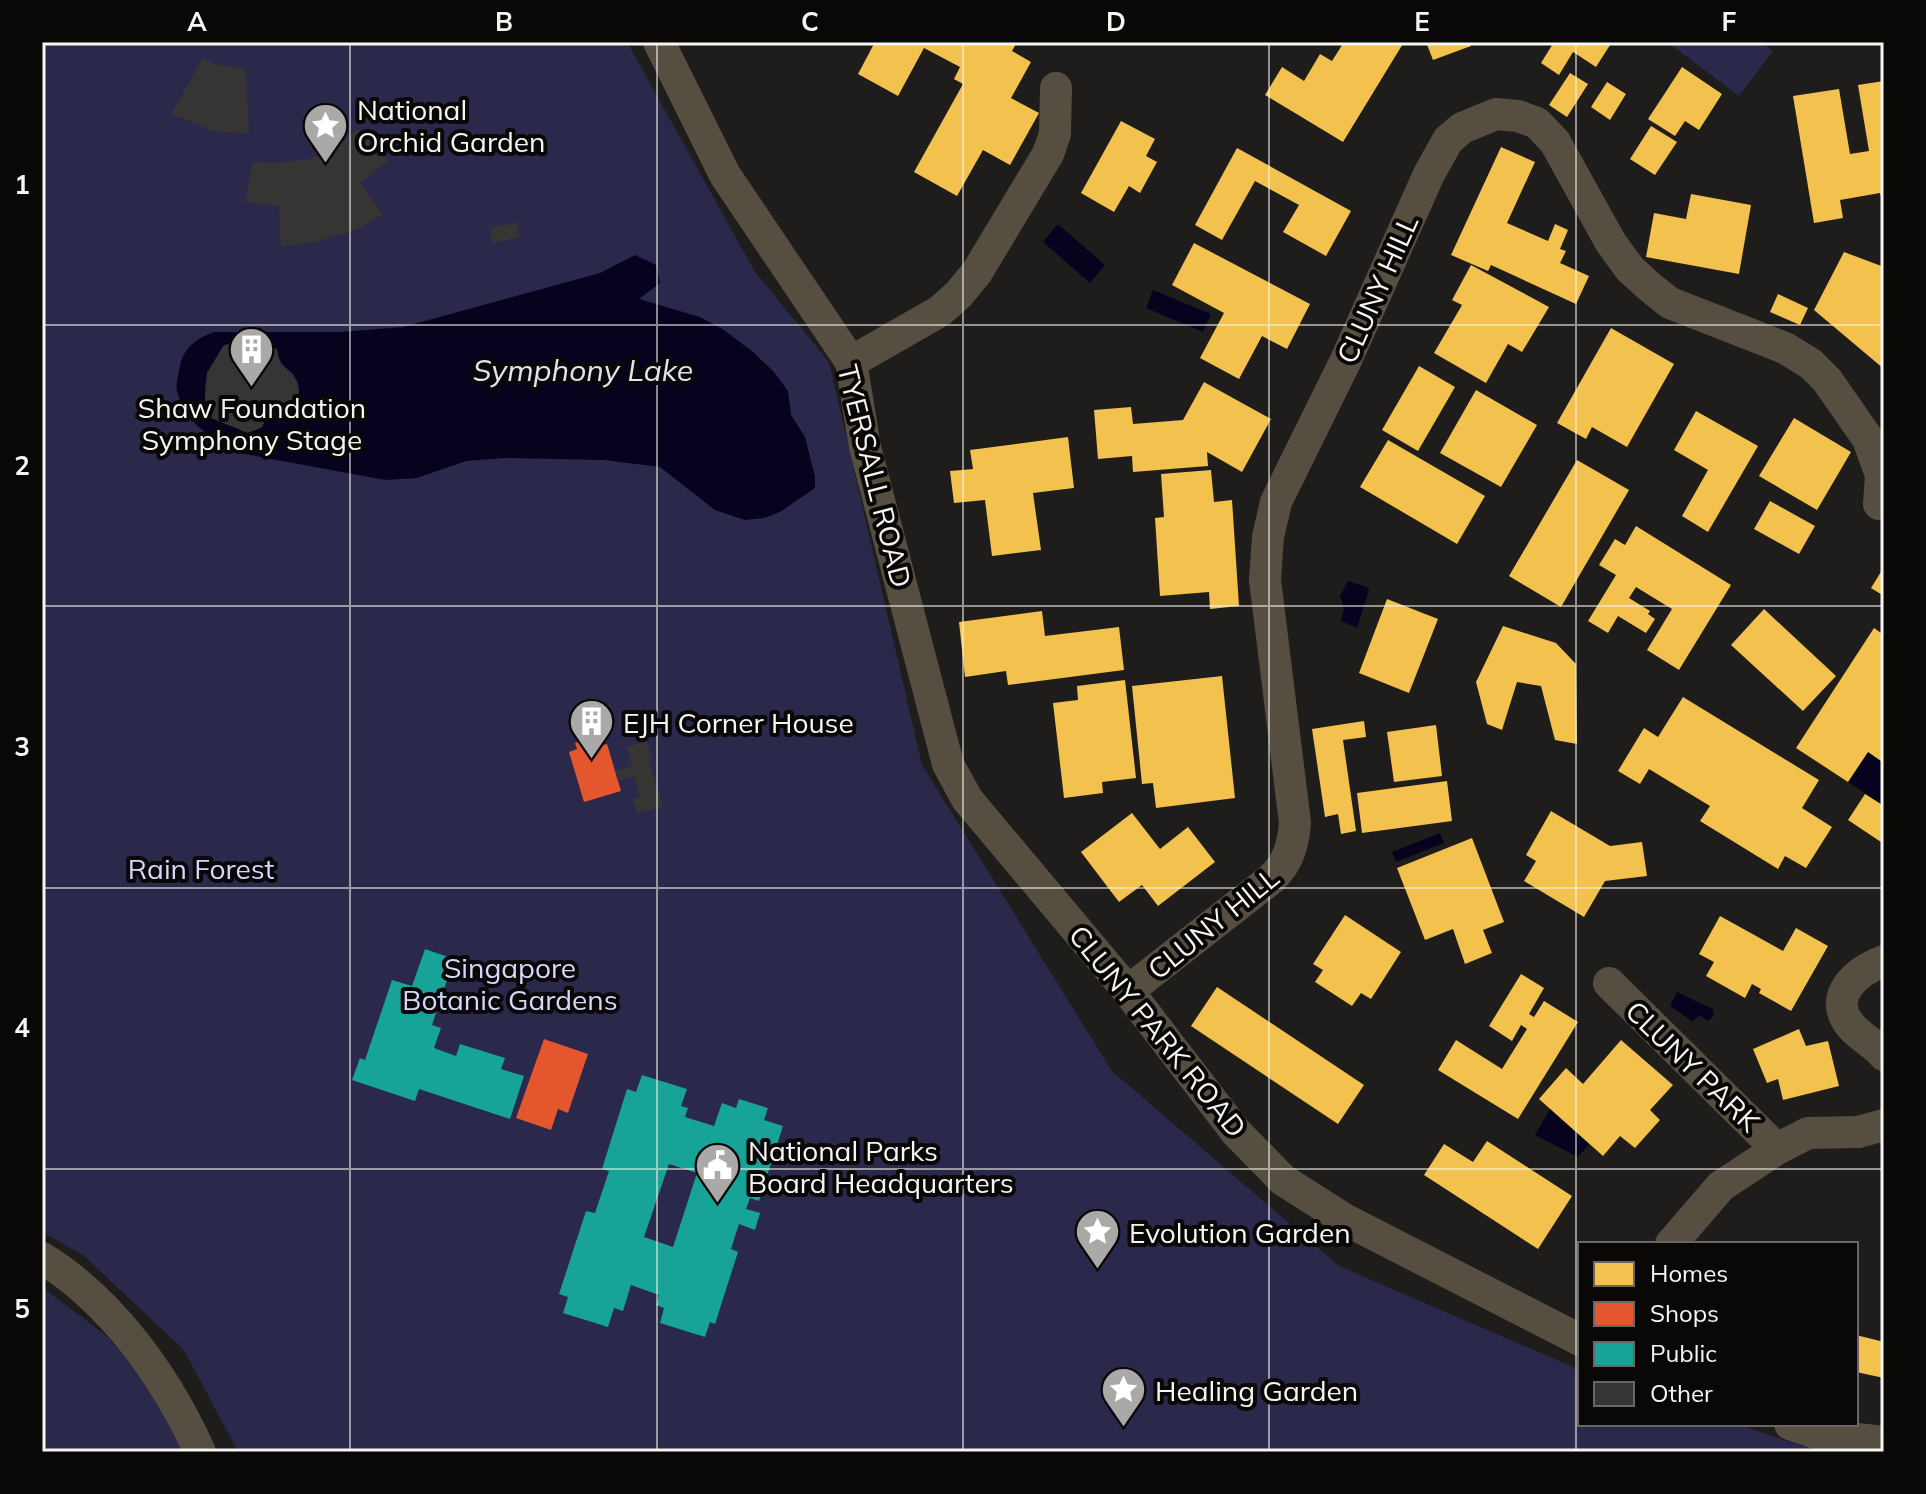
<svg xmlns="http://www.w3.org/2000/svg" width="1926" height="1494" font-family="Mulish,sans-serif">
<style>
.green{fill:#2a284b}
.water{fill:#07031f;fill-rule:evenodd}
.homes{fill:#f2c14e}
.shops{fill:#e4572e}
.public{fill:#17a398;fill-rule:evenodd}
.building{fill:#363533}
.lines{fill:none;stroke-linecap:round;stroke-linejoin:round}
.minor{stroke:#564e41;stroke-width:32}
.grid{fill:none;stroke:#f6f5f2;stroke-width:2;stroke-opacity:0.55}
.labels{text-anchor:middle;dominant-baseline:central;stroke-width:8;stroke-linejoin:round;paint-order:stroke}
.poi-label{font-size:28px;fill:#f6f5f2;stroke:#090807;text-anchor:start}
.street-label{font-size:28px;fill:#f6f5f2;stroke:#090807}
.park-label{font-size:28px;fill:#d6d7fb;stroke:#090807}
.water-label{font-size:30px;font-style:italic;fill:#e1e2f4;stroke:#090807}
.neatline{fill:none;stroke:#f6f5f2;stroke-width:3}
.grid-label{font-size:26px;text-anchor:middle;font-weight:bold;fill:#f6f5f2}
</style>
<rect width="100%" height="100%" fill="#1f1d1b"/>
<path class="green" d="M 42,42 L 627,42 L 755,272 L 829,362 L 922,765 L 1112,1071 L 1339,1266 L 1580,1370 L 1580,1424 L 1736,1424 L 1806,1447 L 1863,1452 L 238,1452 L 184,1350 L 83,1255 L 42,1232 Z
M 1667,42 L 1760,42 L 1773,51 L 1739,96 Z
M 42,1287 L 108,1337 L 159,1398 L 188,1452 L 42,1452 Z"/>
<path class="water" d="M 1058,224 L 1105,265 L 1090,283 L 1043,242 Z
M 635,255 L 656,265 L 660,283 L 639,299 L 700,317 L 724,330 L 753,352 L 774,372 L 788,391 L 791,415 L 805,437 L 815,477 L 815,488 L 780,512 L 764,518 L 745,520 L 715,510 L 660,467 L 604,460 L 505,458 L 466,461 L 417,478 L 385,480 L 245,454 C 217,444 184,423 177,391 C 175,384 179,374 180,366 C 184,347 197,338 214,332 L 341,332 L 403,327 L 600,273 ZM 246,342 L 277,349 C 280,371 291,366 297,381 C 306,404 286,418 266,418 L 262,427 L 248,433 L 209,417 C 201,382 206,374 224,345 Z
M 1153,290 L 1211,314 L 1203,332 L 1146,308 Z
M 1348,581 L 1367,587 L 1369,590 L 1357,628 L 1341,621 L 1344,609 L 1340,596 Z
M 1868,752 L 1884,763 L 1884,806 L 1848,782 Z
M 1440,833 L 1444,843 L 1396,862 L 1392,852 Z
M 1677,992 L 1713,1009 L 1714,1015 L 1708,1021 L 1699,1015 L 1693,1022 L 1670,1006 Z
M 1550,1109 L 1589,1144 L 1578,1157 L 1535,1135 Z"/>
<path class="homes" d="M 875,42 L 1017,42 L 1012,51 L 1031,62 L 1011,98 L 1039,113 L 1010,165 L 983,150 L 957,196 L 914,172 L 963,84 L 954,79 L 960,67 L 924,48 L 898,96 L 858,74 Z
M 1344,42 L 1404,42 L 1343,142 L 1265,95 L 1282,67 L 1304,81 L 1320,54 L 1332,61 Z
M 1426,42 L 1469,42 L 1471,46 L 1433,60 Z
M 1554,42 L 1612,42 L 1596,67 L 1573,52 L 1559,75 L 1541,63 Z
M 1682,67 L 1722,94 L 1699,130 L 1685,121 L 1675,136 L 1648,119 Z
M 1570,73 L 1588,84 L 1567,117 L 1549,105 Z
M 1884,81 L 1884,207 L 1880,193 L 1840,200 L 1843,218 L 1814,223 L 1793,96 L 1839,89 L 1850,154 L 1869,151 L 1858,85 Z
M 1607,82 L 1626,94 L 1610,120 L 1591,107 Z
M 1121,121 L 1155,139 L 1146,156 L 1157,162 L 1140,193 L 1129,186 L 1114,212 L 1081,193 Z
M 1651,126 L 1677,142 L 1655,175 L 1630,159 Z
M 1501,147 L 1535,162 L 1507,223 L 1548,241 L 1555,224 L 1568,230 L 1560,249 L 1566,251 L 1560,263 L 1589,276 L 1576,304 L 1491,265 L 1488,271 L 1451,255 Z
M 1237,148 L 1351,211 L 1326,256 L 1283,232 L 1299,205 L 1255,181 L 1222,240 L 1195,225 Z
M 1691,194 L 1751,205 L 1739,274 L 1646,257 L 1654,213 L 1686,219 Z
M 1194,243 L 1310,304 L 1287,349 L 1262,336 L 1239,379 L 1200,358 L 1224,313 L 1172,285 Z
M 1844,252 L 1884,267 L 1884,369 L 1814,310 Z
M 1471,265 L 1549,307 L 1522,352 L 1508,344 L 1486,383 L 1434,353 L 1462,305 L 1452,300 Z
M 1778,294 L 1808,308 L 1800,325 L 1770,312 Z
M 1611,328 L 1674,364 L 1627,447 L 1592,427 L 1586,439 L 1557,423 Z
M 1419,366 L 1455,387 L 1418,451 L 1382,430 Z
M 1204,382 L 1271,419 L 1242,472 L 1207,452 L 1208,466 L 1133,472 L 1132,456 L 1098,459 L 1094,410 L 1131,407 L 1133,424 L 1183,420 Z
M 1476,390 L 1537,425 L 1501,487 L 1440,453 Z
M 1696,411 L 1758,446 L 1708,532 L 1682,516 L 1708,470 L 1674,450 Z
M 1794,418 L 1851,452 L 1817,510 L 1759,476 Z
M 1068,437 L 1074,488 L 1033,493 L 1041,550 L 992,556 L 985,500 L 954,503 L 950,471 L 973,469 L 970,450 Z
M 1388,440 L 1485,496 L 1457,544 L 1360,487 Z
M 1577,460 L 1629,490 L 1561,607 L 1509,576 Z
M 1211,470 L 1214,502 L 1232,500 L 1239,606 L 1210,609 L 1209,592 L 1160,596 L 1155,518 L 1164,517 L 1161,474 Z
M 1770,501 L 1815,526 L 1799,554 L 1754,529 Z
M 1636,526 L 1731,585 L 1679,670 L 1647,650 L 1672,609 L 1636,587 L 1629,598 L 1650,611 L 1648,614 L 1655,619 L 1646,633 L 1618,616 L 1608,633 L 1588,621 L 1616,575 L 1599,565 L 1615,539 L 1625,545 Z
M 1884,567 L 1884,596 L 1871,588 Z
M 1387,599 L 1438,619 L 1409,693 L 1359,673 Z
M 1764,609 L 1836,676 L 1803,711 L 1731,645 Z
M 1042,611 L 1045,636 L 1119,627 L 1124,670 L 1008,685 L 1006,671 L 965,677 L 959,622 Z
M 1503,626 L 1556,643 L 1576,664 L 1577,744 L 1555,740 L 1541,686 L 1517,682 L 1502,730 L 1487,724 L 1476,682 Z
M 1874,628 L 1884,635 L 1884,763 L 1868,752 L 1848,782 L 1796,748 Z
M 1222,676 L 1235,798 L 1156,808 L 1153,783 L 1142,784 L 1132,686 Z
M 1125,680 L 1136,778 L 1102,782 L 1103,793 L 1064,798 L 1053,703 L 1078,700 L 1077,686 Z
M 1683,697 L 1819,780 L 1802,808 L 1832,827 L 1806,868 L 1785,856 L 1778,869 L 1700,821 L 1710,806 L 1649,769 L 1640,784 L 1618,771 L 1644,728 L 1658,737 Z
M 1364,721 L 1366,737 L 1343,740 L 1356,831 L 1341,834 L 1338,814 L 1325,817 L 1312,729 Z
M 1436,725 L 1442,776 L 1394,782 L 1387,732 Z
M 1447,781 L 1452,821 L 1362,833 L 1357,793 Z
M 1865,794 L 1884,806 L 1884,844 L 1848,820 Z
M 1551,811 L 1610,846 L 1642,842 L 1647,876 L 1605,881 L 1584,917 L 1524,881 L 1536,861 L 1526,855 Z
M 1132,813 L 1160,849 L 1188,827 L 1215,862 L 1158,906 L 1142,885 L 1119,902 L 1081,852 Z
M 1472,838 L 1504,922 L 1483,930 L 1492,953 L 1465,964 L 1453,929 L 1425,940 L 1397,868 Z
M 1345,915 L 1401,952 L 1371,999 L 1361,993 L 1352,1006 L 1315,982 L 1323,970 L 1313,964 Z
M 1720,916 L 1783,951 L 1796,928 L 1828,946 L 1791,1011 L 1759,993 L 1761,989 L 1752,984 L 1745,998 L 1706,976 L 1714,962 L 1699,954 Z
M 1521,974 L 1544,988 L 1529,1014 L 1534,1017 L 1544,1001 L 1578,1022 L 1518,1119 L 1438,1070 L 1456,1040 L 1502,1069 L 1527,1029 L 1521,1025 L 1512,1041 L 1489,1026 Z
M 1217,987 L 1364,1085 L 1338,1124 L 1191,1026 Z
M 1799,1029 L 1806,1046 L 1828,1041 L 1839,1086 L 1783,1100 L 1778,1079 L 1767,1083 L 1753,1049 Z
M 1621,1040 L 1673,1085 L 1650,1110 L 1660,1120 L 1635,1148 L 1620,1136 L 1603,1156 L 1539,1099 L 1566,1068 L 1583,1084 Z
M 1487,1141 L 1572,1196 L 1538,1249 L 1424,1175 L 1444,1144 L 1473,1162 Z
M 1856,1335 L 1884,1342 L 1884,1378 L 1856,1372 Z"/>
<path class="shops" d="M 596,737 L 599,746 L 607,744 L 621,791 L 584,802 L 569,752 L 577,749 L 575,743 Z
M 544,1039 L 588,1054 L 568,1113 L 558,1109 L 551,1130 L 516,1118 Z"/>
<path class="public" d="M 425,949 L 454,959 L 432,1025 L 441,1028 L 434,1048 L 456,1056 L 460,1044 L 505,1058 L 501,1069 L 524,1076 L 510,1119 L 419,1089 L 415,1101 L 352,1080 L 360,1058 L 365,1060 L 392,980 L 412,986 Z
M 642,1075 L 687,1089 L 681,1106 L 688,1108 L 685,1117 L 714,1126 L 722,1103 L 736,1108 L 739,1099 L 768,1108 L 764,1120 L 783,1126 L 759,1201 L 750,1198 L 746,1209 L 760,1213 L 755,1230 L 739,1224 L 731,1249 L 738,1252 L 715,1324 L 710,1322 L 705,1337 L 660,1323 L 664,1308 L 656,1305 L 659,1295 L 631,1285 L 623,1311 L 614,1308 L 608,1327 L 563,1313 L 568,1297 L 559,1294 L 586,1211 L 595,1213 L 609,1171 L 602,1169 L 627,1089 L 636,1092 ZM 669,1164 L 697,1173 L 673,1247 L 644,1237 Z"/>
<path class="building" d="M 203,58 L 215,64 L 246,69 L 249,134 L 213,131 L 171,114 Z
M 358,129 L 389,160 L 360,183 L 383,215 L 356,230 L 318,241 L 281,247 L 279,206 L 245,202 L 253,162 L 274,163 L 305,160 L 329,152 Z
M 517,222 L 520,237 L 492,243 L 490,228 Z
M 246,342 L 277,349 L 279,362 L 297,382 L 298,395 L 292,409 L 280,418 L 266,418 L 262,427 L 248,433 L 209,417 L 205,398 L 207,373 L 224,345 Z
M 647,741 L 652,757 L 648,758 L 663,806 L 637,814 L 632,799 L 640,797 L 634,776 L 618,781 L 615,771 L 632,766 L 627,747 Z"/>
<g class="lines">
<path class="minor" d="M 659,42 L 725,175 L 851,362 L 865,447 L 948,764 L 967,799 L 1128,991 L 1236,1132 L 1283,1180 L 1344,1219 L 1580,1340
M 851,362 L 940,311 L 959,294 L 977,272 L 1048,154 L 1055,134 L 1056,88
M 1884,961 C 1857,971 1826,996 1851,1026 C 1860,1037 1875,1044 1884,1055
M 1609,983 L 1777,1149
M 1128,991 L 1271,879 C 1288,863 1293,846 1295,823 L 1265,580 L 1268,537 L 1276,502 L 1346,360 L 1429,174 L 1448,140 L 1462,128 L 1496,114 L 1518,116 L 1537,123 L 1555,142 L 1611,243 L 1630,269 L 1651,288 L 1670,303 L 1785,348 L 1811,364 L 1827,380 L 1868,439 L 1881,475 L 1879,504
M 1671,1244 L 1721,1186 L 1777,1149 L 1808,1133 L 1858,1132 L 1884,1125
M 42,1258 C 112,1301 166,1377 200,1452
M 1790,1424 L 1822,1435 L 1884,1442"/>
</g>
<path class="grid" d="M 350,42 L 350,1452M 657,42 L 657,1452M 963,42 L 963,1452M 1269,42 L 1269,1452M 1576,42 L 1576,1452M 42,325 L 1884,325M 42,606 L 1884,606M 42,888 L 1884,888M 42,1169 L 1884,1169"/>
<defs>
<symbol id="sight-pin" viewBox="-11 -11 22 30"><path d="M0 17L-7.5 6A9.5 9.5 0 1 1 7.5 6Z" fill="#aba9a7" stroke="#090807"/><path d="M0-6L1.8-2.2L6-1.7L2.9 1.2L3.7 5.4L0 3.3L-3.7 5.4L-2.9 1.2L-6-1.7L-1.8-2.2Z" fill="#fff"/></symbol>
<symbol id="building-pin" viewBox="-11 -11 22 30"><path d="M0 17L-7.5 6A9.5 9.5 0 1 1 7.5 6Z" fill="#aba9a7" stroke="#090807"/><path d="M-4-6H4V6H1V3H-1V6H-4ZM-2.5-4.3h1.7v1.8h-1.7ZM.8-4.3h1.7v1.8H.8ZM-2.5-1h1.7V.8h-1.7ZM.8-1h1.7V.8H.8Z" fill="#fff"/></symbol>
<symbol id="civic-pin" viewBox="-11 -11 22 30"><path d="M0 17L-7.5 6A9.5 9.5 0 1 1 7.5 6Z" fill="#aba9a7" stroke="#090807"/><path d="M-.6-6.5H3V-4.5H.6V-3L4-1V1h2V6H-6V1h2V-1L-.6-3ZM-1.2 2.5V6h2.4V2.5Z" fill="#fff"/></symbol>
</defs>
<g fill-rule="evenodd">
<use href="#sight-pin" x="300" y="100" width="51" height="69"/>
<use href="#building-pin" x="226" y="324" width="51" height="69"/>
<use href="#building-pin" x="566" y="696" width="51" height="69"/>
<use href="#civic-pin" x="692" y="1140" width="51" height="69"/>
<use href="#sight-pin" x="1072" y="1206" width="51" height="69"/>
<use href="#sight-pin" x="1098" y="1364" width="51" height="69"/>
</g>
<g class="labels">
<g class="poi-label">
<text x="357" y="109">National<tspan x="357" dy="32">Orchid Garden</tspan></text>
<text x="252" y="407" text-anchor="middle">Shaw Foundation<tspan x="252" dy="32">Symphony Stage</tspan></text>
<text x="623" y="722">EJH Corner House</text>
<text x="748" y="1150">National Parks<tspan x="748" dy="32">Board Headquarters</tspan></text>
<text x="1129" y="1232">Evolution Garden</text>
<text x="1155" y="1390">Healing Garden</text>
</g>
<g class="street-label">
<text transform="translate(1377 289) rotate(-66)">CLUNY HILL</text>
<text transform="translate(875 476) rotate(76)">TYERSALL ROAD</text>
<text transform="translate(1213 923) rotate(-39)">CLUNY HILL</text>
<text transform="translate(1158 1031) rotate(51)">CLUNY PARK ROAD</text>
<text transform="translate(1693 1066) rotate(44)">CLUNY PARK</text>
</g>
<g class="park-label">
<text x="201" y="868">Rain Forest</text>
<text x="510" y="967">Singapore<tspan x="510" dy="32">Botanic Gardens</tspan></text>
</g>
<g class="water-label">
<text x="583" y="370">Symphony Lake</text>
</g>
</g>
<rect width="1926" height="1494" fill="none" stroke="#090807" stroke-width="88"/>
<rect x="1578" y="1242" width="280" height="184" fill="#090807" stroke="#686765" stroke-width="2"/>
<rect x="1594" y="1262" width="40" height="24" fill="#f2c14e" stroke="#686765" stroke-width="2"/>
<text x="1650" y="1282" font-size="24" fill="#f6f5f2">Homes</text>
<rect x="1594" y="1302" width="40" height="24" fill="#e4572e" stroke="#686765" stroke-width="2"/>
<text x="1650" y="1322" font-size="24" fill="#f6f5f2">Shops</text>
<rect x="1594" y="1342" width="40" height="24" fill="#17a398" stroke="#686765" stroke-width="2"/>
<text x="1650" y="1362" font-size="24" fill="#f6f5f2">Public</text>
<rect x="1594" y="1382" width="40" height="24" fill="#363533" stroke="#686765" stroke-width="2"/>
<text x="1650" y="1402" font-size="24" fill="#f6f5f2">Other</text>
<rect x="44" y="44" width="1838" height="1406" class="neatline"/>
<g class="grid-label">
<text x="197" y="31">A</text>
<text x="504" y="31">B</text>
<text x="810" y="31">C</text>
<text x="1116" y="31">D</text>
<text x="1422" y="31">E</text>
<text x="1729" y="31">F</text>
<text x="22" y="194">1</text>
<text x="22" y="475">2</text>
<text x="22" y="756">3</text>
<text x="22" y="1037">4</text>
<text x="22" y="1318">5</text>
</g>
</svg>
